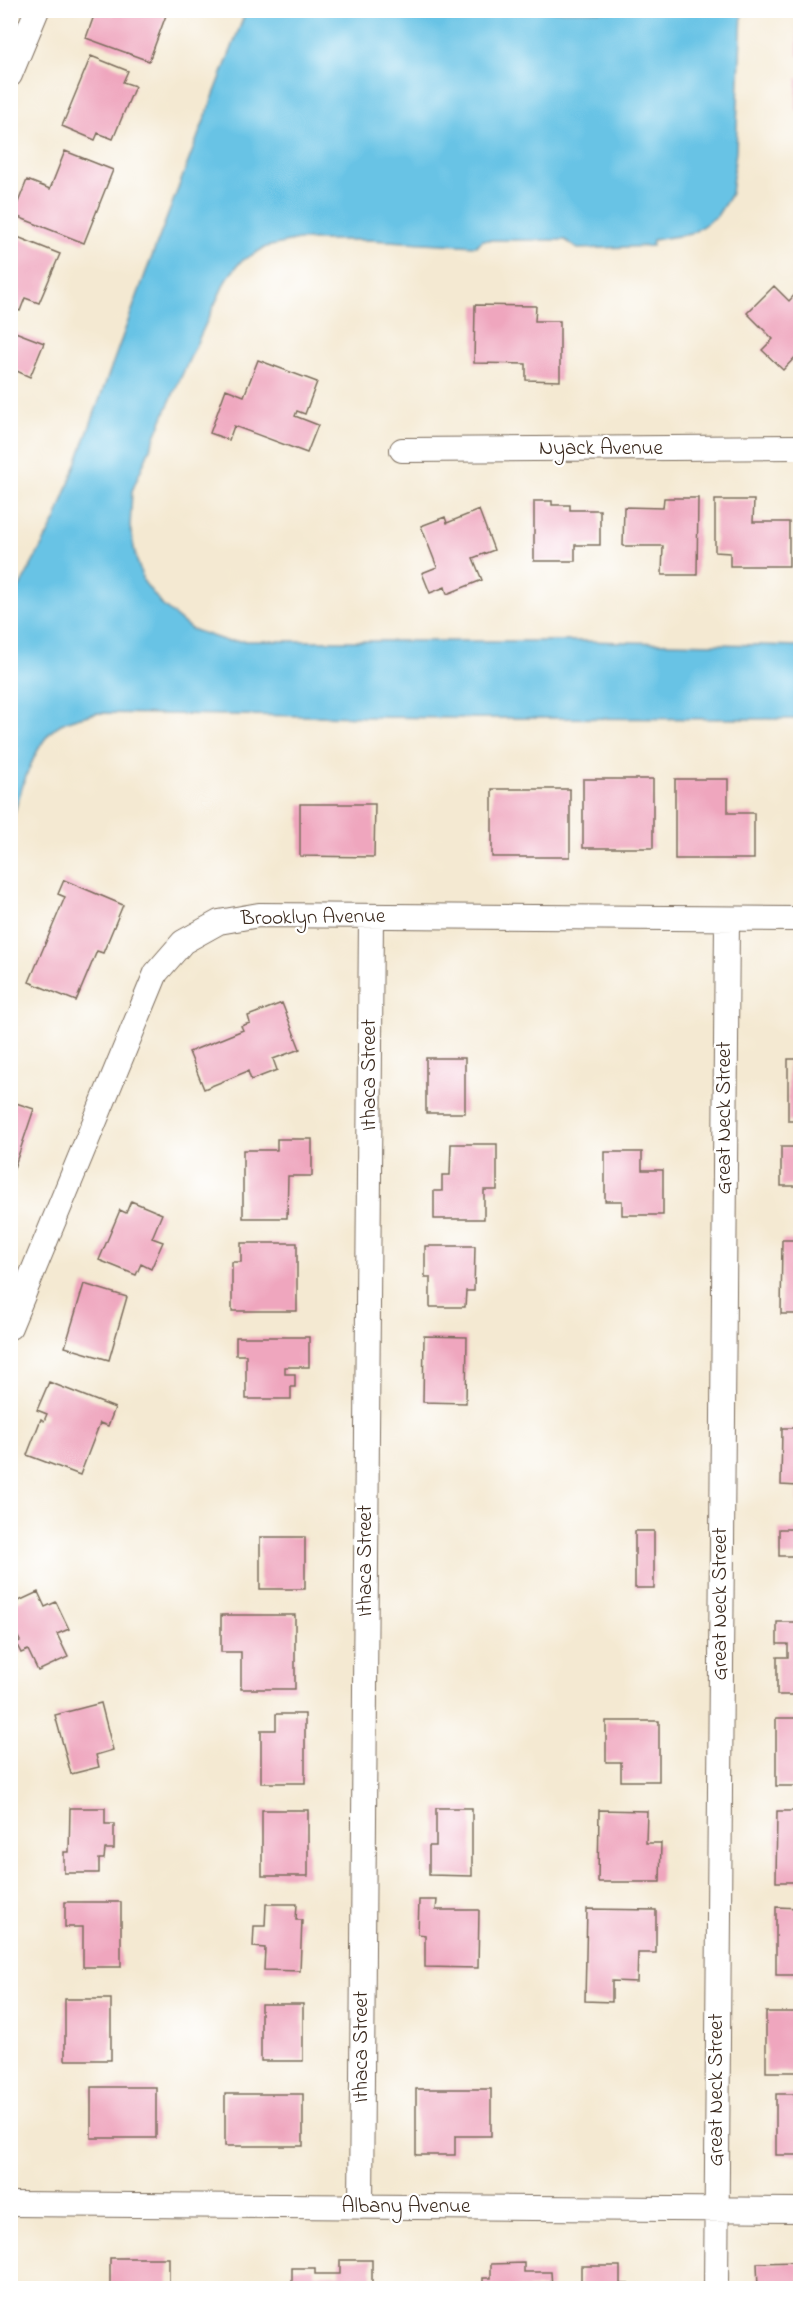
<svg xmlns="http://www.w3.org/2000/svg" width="811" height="2299" font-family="'Indie Flower',sans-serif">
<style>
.water{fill:#68c3e5;stroke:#527682;stroke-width:1.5}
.building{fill:#efa6be}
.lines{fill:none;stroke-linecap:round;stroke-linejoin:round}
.street-casing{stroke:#7c6d5d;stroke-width:26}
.street{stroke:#fff;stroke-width:24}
.labels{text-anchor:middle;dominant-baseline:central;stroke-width:4.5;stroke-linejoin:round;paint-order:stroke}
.street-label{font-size:21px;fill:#3b2a1e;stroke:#fff}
</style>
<rect width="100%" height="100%" fill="#fff"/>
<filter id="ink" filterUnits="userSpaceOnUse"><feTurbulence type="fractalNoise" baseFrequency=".0167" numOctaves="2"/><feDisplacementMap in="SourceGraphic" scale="12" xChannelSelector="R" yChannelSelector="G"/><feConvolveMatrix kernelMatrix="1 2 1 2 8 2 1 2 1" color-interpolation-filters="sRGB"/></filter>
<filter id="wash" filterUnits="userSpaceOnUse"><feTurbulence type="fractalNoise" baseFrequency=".008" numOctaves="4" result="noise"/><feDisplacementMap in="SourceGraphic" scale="24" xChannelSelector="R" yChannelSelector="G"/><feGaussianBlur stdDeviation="1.35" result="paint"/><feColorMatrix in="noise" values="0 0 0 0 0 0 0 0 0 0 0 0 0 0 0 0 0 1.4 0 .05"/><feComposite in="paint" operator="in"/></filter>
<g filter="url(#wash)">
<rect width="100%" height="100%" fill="#f4e9d2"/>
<path class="water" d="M 246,11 L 742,11 L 736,150 L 731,194 L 717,216 L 691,234 L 653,240 L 652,246 L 578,249 L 565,240 L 483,240 L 476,246 L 370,240 L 298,240 L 266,247 L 241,261 L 226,280 L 170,401 L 132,491 L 130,527 L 136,558 L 144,582 L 163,606 L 191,629 L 226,641 L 581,641 L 800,646 L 800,719 L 452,718 L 97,713 C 86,716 72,718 61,724 C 34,738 18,798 11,826 L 11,600 L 15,596 L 56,519 L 146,272 Z"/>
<g id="blocks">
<path class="building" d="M 96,10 L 113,15 L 114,10 L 168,10 L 149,61 L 86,38 Z
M 793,10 L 800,10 L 800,56 L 797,56 L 797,16 L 793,16 Z
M 91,56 L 128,71 L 123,82 L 135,86 L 113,139 L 98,133 L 95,140 L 62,126 Z
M 797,78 L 800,78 L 800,110 L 796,110 Z
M 65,151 L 113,170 L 84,243 L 13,215 L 27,180 L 50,189 Z
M 10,234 L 60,254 L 39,303 L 25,298 L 20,311 L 10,307 Z
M 774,286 L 789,301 L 800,289 L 800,352 L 783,370 L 762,350 L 773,339 L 747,313 Z
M 475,305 L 536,306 L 535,321 L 560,321 L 560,381 L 526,380 L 526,364 L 474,363 Z
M 10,330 L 44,343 L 30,377 L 10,368 Z
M 258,360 L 317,382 L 305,414 L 297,411 L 295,416 L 318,425 L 307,453 L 234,426 L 229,440 L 210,433 L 226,389 L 244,396 Z
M 664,498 L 698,498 L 697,575 L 662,575 L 663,546 L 623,546 L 624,507 L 663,508 Z
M 715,500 L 754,500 L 753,522 L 789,522 L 789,566 L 730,566 L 730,553 L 715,552 Z
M 534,501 L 552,501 L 552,505 L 570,505 L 570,510 L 600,510 L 600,545 L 575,545 L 575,561 L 534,561 Z
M 479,510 L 494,550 L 473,558 L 482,580 L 447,594 L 445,587 L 430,593 L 422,573 L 437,567 L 421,526 L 445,517 L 447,523 Z
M 583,779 L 653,779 L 653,848 L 583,848 Z
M 675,779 L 728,779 L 728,813 L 754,813 L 754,859 L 675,859 Z
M 492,789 L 570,789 L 570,857 L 492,857 Z
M 300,804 L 375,804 L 374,857 L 300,856 Z
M 64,880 L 123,905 L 103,953 L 97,951 L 76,1001 L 29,982 L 65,897 L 58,894 Z
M 282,1003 L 300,1049 L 273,1059 L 277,1070 L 251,1080 L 248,1071 L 204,1089 L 189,1052 L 243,1030 L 241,1026 L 250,1023 L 248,1016 Z
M 426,1058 L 465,1058 L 465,1113 L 426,1113 Z
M 788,1059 L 800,1059 L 800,1121 L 788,1121 Z
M 10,1101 L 34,1109 L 11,1177 L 10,1177 Z
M 277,1139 L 312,1139 L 312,1176 L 288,1176 L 287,1218 L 243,1218 L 243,1150 L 277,1150 Z
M 451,1144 L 497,1144 L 497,1190 L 484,1190 L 484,1219 L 434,1219 L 434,1191 L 442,1191 L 442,1175 L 450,1175 Z
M 781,1147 L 800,1147 L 800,1186 L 781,1186 Z
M 605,1152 L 642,1152 L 642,1170 L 663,1170 L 663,1215 L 622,1215 L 622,1201 L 605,1201 Z
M 131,1201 L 162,1214 L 152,1238 L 163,1242 L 151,1269 L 141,1264 L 136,1275 L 99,1260 L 120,1210 L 126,1213 Z
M 782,1240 L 800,1240 L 800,1314 L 781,1314 Z
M 241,1243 L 297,1243 L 297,1311 L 232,1311 L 232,1262 L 241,1262 Z
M 425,1246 L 475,1246 L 474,1291 L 466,1291 L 465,1307 L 430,1307 L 430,1277 L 425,1277 Z
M 84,1284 L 127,1297 L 109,1360 L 65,1347 Z
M 424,1336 L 467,1337 L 466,1403 L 423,1402 Z
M 236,1337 L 309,1337 L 309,1367 L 285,1367 L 285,1374 L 295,1374 L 295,1387 L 291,1387 L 291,1399 L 246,1399 L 246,1355 L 236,1355 Z
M 49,1382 L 115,1408 L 108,1426 L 100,1423 L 80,1475 L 27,1455 L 41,1419 L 44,1421 L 47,1414 L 37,1410 Z
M 782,1428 L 800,1428 L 800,1503 L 798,1503 L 798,1486 L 781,1485 Z
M 779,1529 L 800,1529 L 800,1596 L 798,1596 L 798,1556 L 779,1556 Z
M 635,1531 L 654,1531 L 654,1588 L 635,1588 Z
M 260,1537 L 305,1537 L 305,1589 L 260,1589 Z
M 38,1592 L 45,1607 L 56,1602 L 69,1629 L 57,1634 L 68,1657 L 38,1671 L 28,1650 L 21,1653 L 16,1643 L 20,1641 L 10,1622 L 10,1605 Z
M 221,1615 L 295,1615 L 295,1689 L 241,1689 L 241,1652 L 221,1652 Z
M 777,1622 L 800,1622 L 800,1695 L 777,1695 L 777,1657 L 788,1657 L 788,1644 L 777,1644 Z
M 101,1703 L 113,1750 L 96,1755 L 99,1767 L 71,1774 L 55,1715 Z
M 276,1714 L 305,1714 L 305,1783 L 261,1783 L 261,1730 L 276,1730 Z
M 776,1718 L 800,1718 L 800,1786 L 776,1786 Z
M 606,1721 L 659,1721 L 659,1781 L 621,1781 L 621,1762 L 606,1762 Z
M 70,1808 L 105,1808 L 105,1824 L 114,1824 L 114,1849 L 105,1849 L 104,1859 L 99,1859 L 99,1873 L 64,1873 L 64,1852 L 69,1852 Z
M 436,1808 L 472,1808 L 472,1876 L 429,1875 L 429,1846 L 436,1846 Z
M 262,1810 L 308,1810 L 308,1876 L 262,1876 Z
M 599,1810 L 647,1811 L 646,1843 L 661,1843 L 660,1882 L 598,1882 Z
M 777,1811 L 800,1811 L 800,1882 L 776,1882 Z
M 419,1900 L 437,1900 L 436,1910 L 479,1910 L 478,1968 L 425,1967 L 425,1935 L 418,1934 Z
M 65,1902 L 121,1902 L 121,1967 L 83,1967 L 83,1927 L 65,1927 Z
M 266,1904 L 297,1904 L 296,1920 L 302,1920 L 300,1971 L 264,1970 L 265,1948 L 253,1947 L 254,1926 L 265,1926 Z
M 776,1907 L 800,1908 L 800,1975 L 776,1975 Z
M 587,1909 L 656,1910 L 656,1953 L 638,1953 L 637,1982 L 612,1981 L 612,2002 L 585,2001 Z
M 65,1999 L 111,1999 L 111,2060 L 65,2060 Z
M 261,2004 L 303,2004 L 303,2061 L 261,2061 Z
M 766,2012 L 800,2012 L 800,2072 L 766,2072 Z
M 91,2087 L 156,2087 L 156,2138 L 91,2138 Z
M 416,2089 L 491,2089 L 491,2136 L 455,2136 L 455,2155 L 416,2155 Z
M 225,2094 L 303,2094 L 303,2146 L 225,2146 Z
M 776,2094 L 800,2094 L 800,2155 L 776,2155 Z
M 110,2258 L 169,2258 L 169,2288 L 110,2288 Z
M 340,2260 L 372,2260 L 372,2288 L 292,2288 L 292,2268 L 315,2268 L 315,2274 L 340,2274 Z
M 799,2262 L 800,2288 L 758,2288 L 757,2263 Z
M 524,2263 L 524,2272 L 551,2272 L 552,2288 L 483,2288 L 483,2278 L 491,2278 L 491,2264 Z
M 581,2266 L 620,2266 L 620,2284 L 659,2284 L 659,2288 L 581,2288 Z"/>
</g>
</g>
<g filter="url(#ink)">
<use href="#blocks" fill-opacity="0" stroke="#7c6d5d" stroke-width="1.5"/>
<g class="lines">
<defs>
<path id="street" d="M 10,75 L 37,10
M 402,450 L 800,447
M 10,1327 L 156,973 L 183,942 L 219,922 L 259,915 L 800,919
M 10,2204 L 800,2210
M 361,2207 L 371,916
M 716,2288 L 727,919"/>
</defs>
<use href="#street" class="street-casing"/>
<use href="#street" class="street"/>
</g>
</g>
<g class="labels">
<g class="street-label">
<text x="601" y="449">Nyack Avenue</text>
<text transform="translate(313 918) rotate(-1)">Brooklyn Avenue</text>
<text transform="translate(370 1075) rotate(-90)">Ithaca Street</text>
<text transform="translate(725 1118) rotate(-90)">Great Neck Street</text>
<text transform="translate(366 1561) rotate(-90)">Ithaca Street</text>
<text transform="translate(721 1604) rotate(-90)">Great Neck Street</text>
<text transform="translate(362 2047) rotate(-90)">Ithaca Street</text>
<text transform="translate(717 2090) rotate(-90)">Great Neck Street</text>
<text x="406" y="2207">Albany Avenue</text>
</g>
</g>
<rect width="811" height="2299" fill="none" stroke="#fff" stroke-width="36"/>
</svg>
